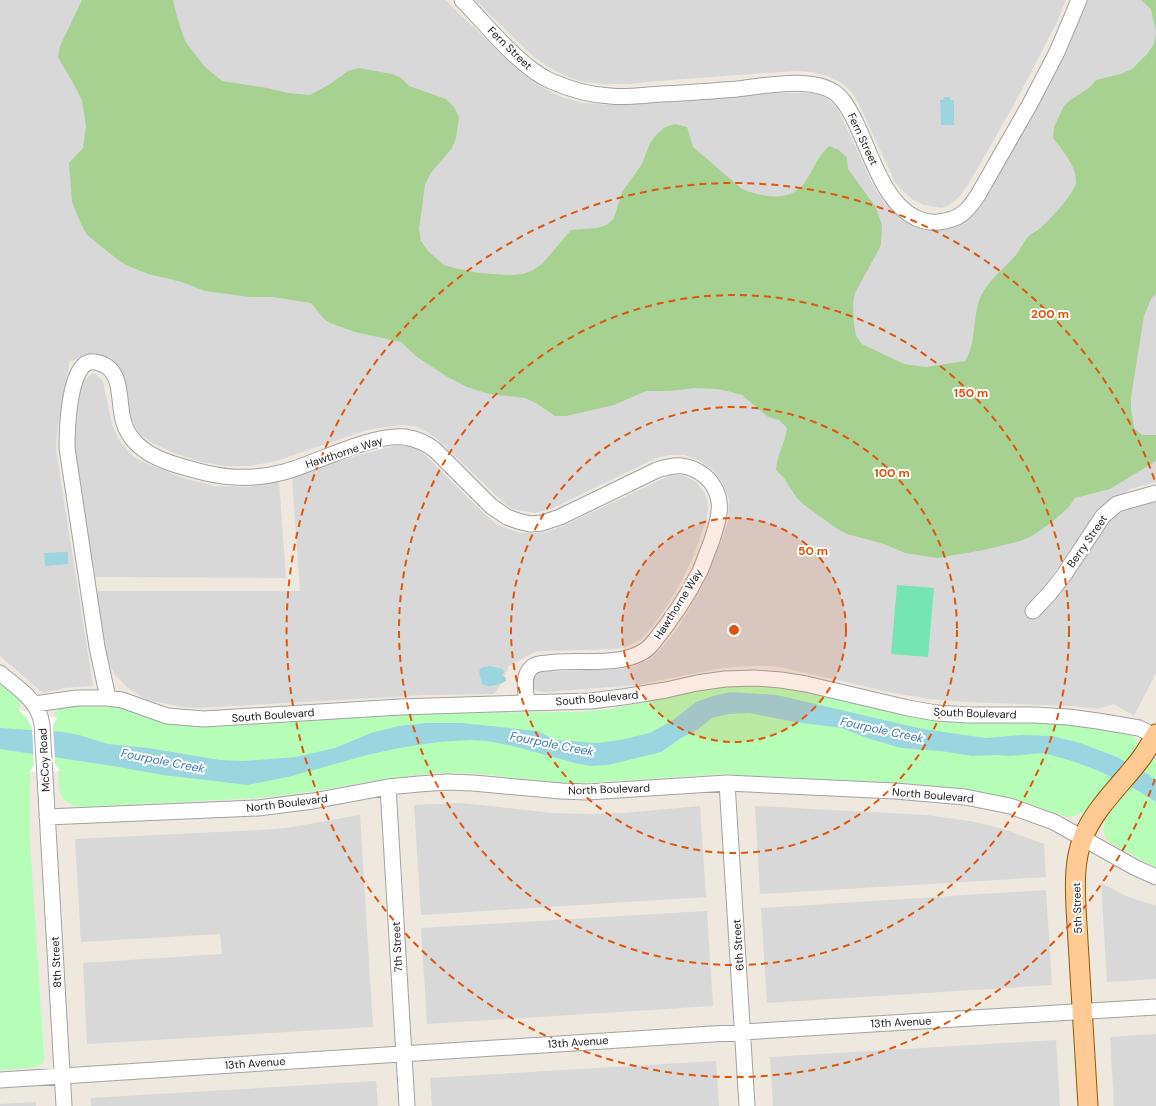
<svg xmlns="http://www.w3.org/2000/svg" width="1156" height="1106" font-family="'DM Sans',sans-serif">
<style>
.residential{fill:#d9d8d8}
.forest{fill:#a7d190}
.park{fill:#b6feb7}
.pitch{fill:#75e5b3}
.water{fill:#9bd5e0}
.pier{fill:#fff}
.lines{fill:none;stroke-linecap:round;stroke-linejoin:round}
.minor-casing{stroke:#a2a2a2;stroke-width:17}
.major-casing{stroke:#925900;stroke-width:21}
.minor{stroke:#fff;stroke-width:15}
.major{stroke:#ffca93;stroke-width:19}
.ring{fill:none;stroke:#de560d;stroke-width:2;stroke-dasharray:7 5}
.labels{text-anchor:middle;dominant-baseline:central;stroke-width:4;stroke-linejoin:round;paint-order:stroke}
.street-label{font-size:11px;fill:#1b1b1b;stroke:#fff}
.water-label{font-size:12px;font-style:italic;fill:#3e7aaa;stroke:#fff}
.centre{fill:#de560d;stroke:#fff;stroke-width:2}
.ring-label{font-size:12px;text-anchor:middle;font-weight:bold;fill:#de560d;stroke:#fff;stroke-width:4;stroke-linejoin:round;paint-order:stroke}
</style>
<rect width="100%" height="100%" fill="#eee8df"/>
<path class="residential" d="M 0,0 L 445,0 L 519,71 L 540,86 L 561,97 L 584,103 L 610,105 L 629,104 L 777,93 L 817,93 L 828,99 L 837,107 L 871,181 L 877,192 L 886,204 L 898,214 L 953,226 L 1057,68 L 1088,0 L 1156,0 L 1156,482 L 1130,489 L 1107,507 L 1069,552 L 1028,608 L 1035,620 L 1081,563 L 1112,514 L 1156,496 L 1156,673 L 1134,716 L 1114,704 L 1097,709 L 1071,706 L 967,702 L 930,699 L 893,693 L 802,672 L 773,666 L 749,666 L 722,668 L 636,685 L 546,692 L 537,691 L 534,689 L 533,682 L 535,676 L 540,672 L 620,669 L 635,666 L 647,660 L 658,652 L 678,628 L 704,583 L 719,547 L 728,522 L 729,499 L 722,482 L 713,470 L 700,461 L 685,455 L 669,455 L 656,458 L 551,509 L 535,513 L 513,509 L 503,502 L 438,440 L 427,432 L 416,427 L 403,425 L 385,427 L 367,430 L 273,462 L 248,466 L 224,466 L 202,462 L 174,453 L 152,443 L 139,434 L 132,420 L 122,377 L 113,359 L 95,353 L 78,358 L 73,361 L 70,360 L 57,432 L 56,450 L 93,686 L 65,688 L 43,693 L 0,656 Z
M 475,0 L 1066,0 L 1056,24 L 1016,101 L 968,185 L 959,197 L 949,205 L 942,208 L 924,205 L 913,200 L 904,192 L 895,182 L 858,102 L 851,91 L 840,82 L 828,76 L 811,72 L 796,71 L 657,81 L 630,84 L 603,84 L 584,82 L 568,77 L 550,68 L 534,57 Z
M 93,373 L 96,374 L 103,382 L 112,424 L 116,434 L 122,444 L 129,453 L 138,459 L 155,467 L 183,478 L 214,486 L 249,487 L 279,481 L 286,578 L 92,577 L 75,464 L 74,431 L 82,382 Z
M 394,446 L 405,446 L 415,448 L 423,453 L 485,514 L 496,524 L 508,529 L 520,533 L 533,533 L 546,532 L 563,526 L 671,475 L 682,475 L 691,479 L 697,483 L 704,492 L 707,499 L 708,508 L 707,519 L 692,560 L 681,582 L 667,606 L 654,625 L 640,640 L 625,647 L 615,649 L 543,651 L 535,652 L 509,666 L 497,691 L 493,694 L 426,695 L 197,708 L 183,707 L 147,700 L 128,688 L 115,675 L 105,656 L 94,591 L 300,591 L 292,477 L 355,456 Z
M 458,803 L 482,805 L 552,813 L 585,814 L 623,813 L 700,806 L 706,897 L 421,915 L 414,805 Z
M 755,806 L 926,815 L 970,821 L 988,825 L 1006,830 L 1044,844 L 1046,877 L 760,894 Z
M 360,815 L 373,1027 L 87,1044 L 83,963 L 222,954 L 220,934 L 81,942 L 75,839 L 262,830 L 286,828 Z
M 1101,883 L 1126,896 L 1156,906 L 1156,979 L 1107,982 Z
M 1046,890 L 1052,985 L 767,1003 L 761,908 Z
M 707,911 L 713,1006 L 427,1024 L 421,928 Z
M 1156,1034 L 1156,1106 L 1114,1106 L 1110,1037 Z
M 1056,1040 L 1060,1106 L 773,1106 L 770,1057 Z
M 716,1061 L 719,1106 L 432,1106 L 430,1078 Z
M 376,1081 L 378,1106 L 91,1106 L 91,1098 Z
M 36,1102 L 36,1106 L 0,1106 L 0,1104 Z"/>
<path class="forest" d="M 82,0 L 173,0 L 177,17 L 185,41 L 205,67 L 222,81 L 267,88 L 288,93 L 310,95 L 330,84 L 348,71 L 359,68 L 392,74 L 401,78 L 409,86 L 446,99 L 454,107 L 459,117 L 456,138 L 452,148 L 430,174 L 425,185 L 419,229 L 421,241 L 428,251 L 444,265 L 454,268 L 479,273 L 512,275 L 523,274 L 533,270 L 542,264 L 571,230 L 597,228 L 607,225 L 614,218 L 622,192 L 642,164 L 650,143 L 656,135 L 665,127 L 675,124 L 687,127 L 693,147 L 742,189 C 762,197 791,203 805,182 C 814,169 817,157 829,146 L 839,150 L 847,158 L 848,169 L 875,206 L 879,216 L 882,226 L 881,244 L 879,249 L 855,293 L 853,304 L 854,324 L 856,336 L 862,344 L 904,364 L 926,367 L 965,361 C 979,339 970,310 985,289 C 993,276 1006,267 1016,255 C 1021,249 1024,240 1030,235 C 1032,233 1035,232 1038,230 C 1047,223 1074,194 1076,183 C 1077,166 1062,150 1053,138 L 1054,127 L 1059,116 L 1064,106 L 1069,101 L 1089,88 L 1096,80 L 1121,74 L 1132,69 L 1147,54 L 1154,44 L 1156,32 L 1151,9 L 1141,0 L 1156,0 L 1156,294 L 1151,299 L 1144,316 L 1131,397 L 1131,408 L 1134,428 L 1142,435 L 1156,435 L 1156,461 L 1110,489 L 1075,498 L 1069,507 L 1052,522 L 1032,536 L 1020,541 L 984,550 L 937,558 L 905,553 L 884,544 L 847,534 L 836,528 L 803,504 L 796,497 L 784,478 L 776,470 C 777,455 785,443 787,428 L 779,420 L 768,417 L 742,395 L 731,392 L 718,389 L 695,388 L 669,391 L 646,391 L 614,405 L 566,416 L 555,416 L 536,403 L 525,398 L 489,394 L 467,387 L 446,376 L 417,357 L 401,342 L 355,332 L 330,323 L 324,319 L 311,303 L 273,297 L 250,297 L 205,291 L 182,282 L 148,274 L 126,265 L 117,259 L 87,235 L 81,224 L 72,202 L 69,163 L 83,148 L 86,126 L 82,101 L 77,90 L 58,57 L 60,46 Z"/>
<path class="park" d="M 0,682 L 21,700 L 19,710 L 26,717 L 32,727 L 34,765 L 30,772 L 30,840 L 44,1060 L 42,1064 L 37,1067 L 0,1070 Z
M 755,684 L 1114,731 C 1124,733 1137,733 1138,746 L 1089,806 C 1082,813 1077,816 1067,817 L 1012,798 L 961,788 L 722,774 L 569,784 L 491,775 L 464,773 L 439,773 L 384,779 L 310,792 L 257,798 L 82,807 C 58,803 59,792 58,771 L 59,771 L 55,764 L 53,725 L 57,718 L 54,713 L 62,707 L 94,705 L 113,707 L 131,711 L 165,722 L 421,713 L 579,712 L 611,709 L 727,685 Z
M 1156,760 L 1156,867 L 1138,858 L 1109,842 C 1105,838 1102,832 1104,825 C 1107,810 1139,776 1150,762 Z"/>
<path class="pitch" d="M 897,585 L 934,588 L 928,657 L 891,654 Z"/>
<path class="water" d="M 944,97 L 950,97 L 950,100 L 954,100 L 954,125 L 941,125 L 940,100 L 943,100 Z
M 68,552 L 68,564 L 45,566 L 44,553 Z
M 490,666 L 503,669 L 504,672 L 502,675 L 506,678 L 506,681 C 501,684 490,688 484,685 C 481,684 482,683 481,680 C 478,669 478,668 490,666 Z
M 730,692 L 777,695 L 918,728 L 957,734 L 986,738 L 1021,735 L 1052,736 L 1080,743 L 1117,757 L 1149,775 L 1156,780 L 1156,802 L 1137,790 L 1099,771 L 1072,761 L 1044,753 L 1011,756 L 997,755 L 972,756 L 941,751 L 901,748 L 864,737 L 842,728 L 795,722 L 749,713 L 728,714 L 712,718 L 697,730 L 681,738 L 661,752 L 608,765 L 591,766 L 575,763 L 513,746 L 487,741 L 470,740 L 438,742 L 399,748 L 367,755 L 292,776 L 248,785 L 163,775 L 113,766 L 0,749 L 0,728 L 63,732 L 79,735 L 108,744 L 148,748 L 220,760 L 243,761 L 296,757 L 335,748 L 371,733 L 399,726 L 427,723 L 461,723 L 538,731 L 555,740 L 597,743 L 620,740 L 650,733 L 673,720 L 696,702 L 713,696 Z"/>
<path class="pier" d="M 19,710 L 57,718 L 53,725 L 55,764 L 60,771 L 30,772 L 34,765 L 32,727 L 26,717 Z"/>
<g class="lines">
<defs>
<path id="minor" d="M 462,0 C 486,24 520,68 551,81 C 569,89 590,95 610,96 C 626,98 644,95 661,94 C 686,93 711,91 737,89 C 764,86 810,76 834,92 C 843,98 848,108 853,117 C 870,149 882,202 916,218 C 923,221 931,223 938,222 C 959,220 967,212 978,195 L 1030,104 L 1057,52 L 1079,0
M 1033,611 L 1049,594 L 1064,575 L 1103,516 L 1117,504 L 1156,493
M 0,673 C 17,688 39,700 42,725 L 64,1106
M 108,698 L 97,647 L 67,448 C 67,427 69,381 83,366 C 88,361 93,361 99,363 C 125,370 117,404 124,423 C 126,430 132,439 137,444 C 154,461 183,467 206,473 C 232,479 258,479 284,472 C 317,463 373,433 405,437 C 417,439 426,443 435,450 L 491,506 L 507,517 L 518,521 L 530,524 L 542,523 L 560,517 L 657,470 C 676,464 688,463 705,476 C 712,482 718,492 719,502 C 721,515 715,530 711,543 C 707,552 704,562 700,571 C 687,597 670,622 652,644 C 630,670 578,658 548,663 C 542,663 535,664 531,668 C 522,676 526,692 527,703
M 35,704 L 77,698 L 108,698 L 122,700 L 167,716 L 204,719 L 400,707 L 590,701 L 623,697 L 666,690 L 697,683 L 725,679 L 755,678 L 781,680 L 806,684 L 908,708 L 936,713 L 968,715 L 1035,715 L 1068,717 L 1098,721 L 1139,728 L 1147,732 L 1156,741
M 727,783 L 747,1106
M 388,787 L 407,1106
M 47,817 L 258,808 L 313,801 L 388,787 L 419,784 L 447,782 L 473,783 L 561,791 L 587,792 L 727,783 L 895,791 L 965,797 L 1010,806 L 1054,822 L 1134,867 L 1156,877
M 0,1080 L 743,1032 L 1156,1007"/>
<path id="major" d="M 1088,1106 L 1076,908 C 1075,885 1074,860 1083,838 C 1094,808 1123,783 1142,757 C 1147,750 1152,741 1156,734"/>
</defs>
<use href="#minor" class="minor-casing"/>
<use href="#major" class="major-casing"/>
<use href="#minor" class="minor"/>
<use href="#major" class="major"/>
</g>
<circle cx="734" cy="630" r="112" fill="#de560d" fill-opacity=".12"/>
<g class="ring">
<circle cx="734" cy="630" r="112"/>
<circle cx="734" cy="630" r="223"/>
<circle cx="734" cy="630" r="335"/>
<path d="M1155 779A447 447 0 1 1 1155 481"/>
</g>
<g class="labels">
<g class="street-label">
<text transform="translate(510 48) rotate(44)">Fern Street</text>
<text transform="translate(863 139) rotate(65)">Fern Street</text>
<text transform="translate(344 452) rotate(-18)">Hawthorne Way</text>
<text transform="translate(1087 541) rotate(-55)">Berry Street</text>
<text transform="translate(678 604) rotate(-58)">Hawthorne Way</text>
<text transform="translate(597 698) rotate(-5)">South Boulevard</text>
<text transform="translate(975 713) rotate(2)">South Boulevard</text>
<text transform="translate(273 715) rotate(-4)">South Boulevard</text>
<text transform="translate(44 760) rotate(-93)">McCoy Road</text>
<text transform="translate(609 789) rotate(-2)">North Boulevard</text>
<text transform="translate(933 795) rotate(5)">North Boulevard</text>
<text transform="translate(287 803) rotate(-7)">North Boulevard</text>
<text transform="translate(1077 908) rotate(-92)">5th Street</text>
<text transform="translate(738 945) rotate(-94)">6th Street</text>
<text transform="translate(397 947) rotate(-93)">7th Street</text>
<text transform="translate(56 962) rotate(-93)">8th Street</text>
<text transform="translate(901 1022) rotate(-3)">13th Avenue</text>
<text transform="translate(578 1042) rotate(-4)">13th Avenue</text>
<text transform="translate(255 1063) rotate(-4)">13th Avenue</text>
</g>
<g class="water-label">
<text transform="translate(882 730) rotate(12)">Fourpole Creek</text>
<text transform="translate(552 744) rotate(11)">Fourpole Creek</text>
<text transform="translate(163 761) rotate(11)">Fourpole Creek</text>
</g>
</g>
<circle cx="734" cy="630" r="6" class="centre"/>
<g class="ring-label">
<text x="1050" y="318">200 m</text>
<text x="971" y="397">150 m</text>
<text x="892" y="477">100 m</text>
<text x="813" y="555">50 m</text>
</g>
</svg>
